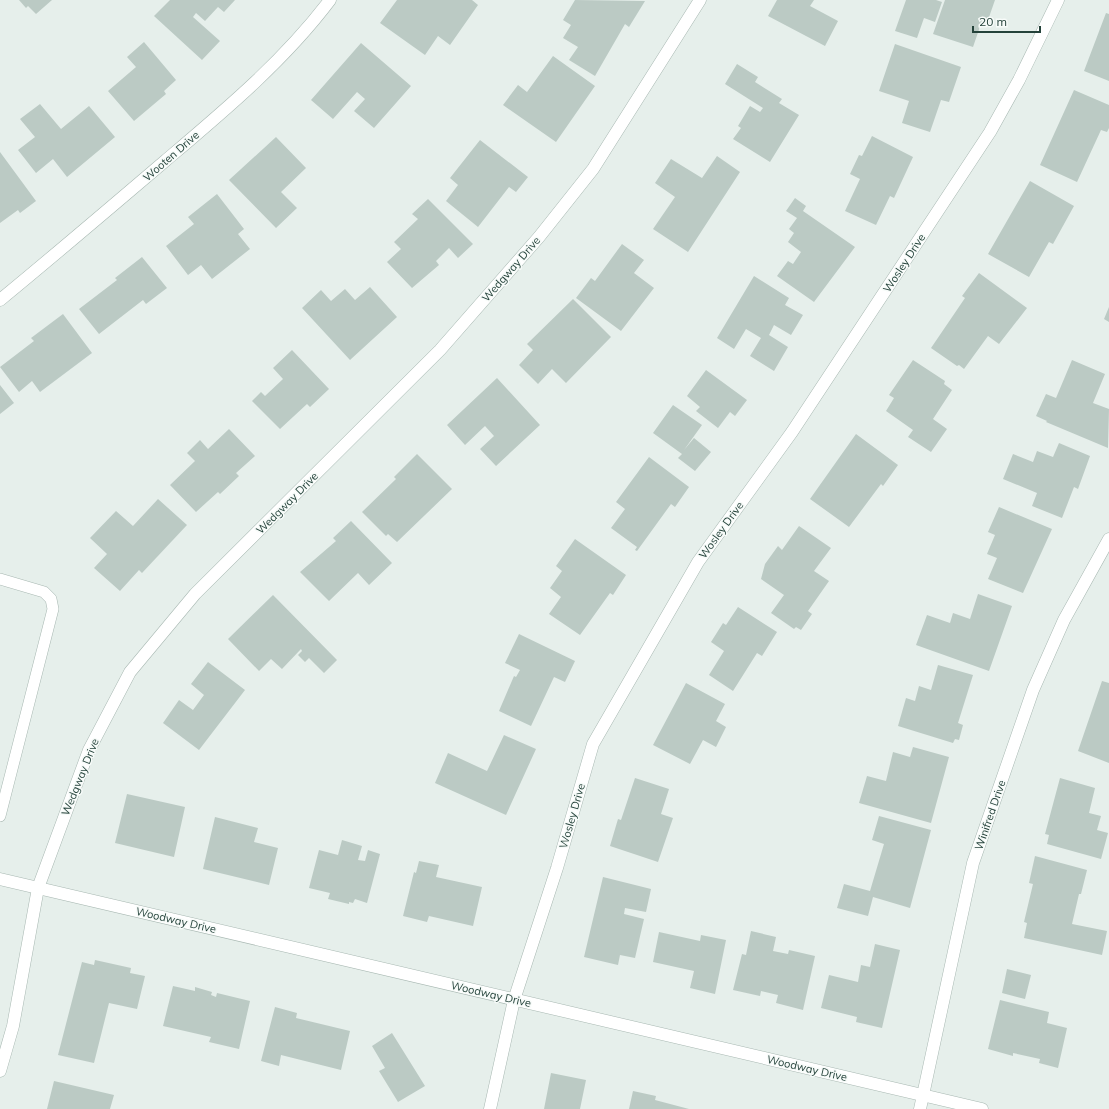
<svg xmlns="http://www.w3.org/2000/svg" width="1109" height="1109" font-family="Mulish,sans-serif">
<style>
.building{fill:#bbcac4}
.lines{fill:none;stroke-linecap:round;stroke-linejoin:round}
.service-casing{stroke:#a8b8b2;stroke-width:12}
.minor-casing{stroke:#a8b8b2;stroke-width:13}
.tertiary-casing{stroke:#a8b8b2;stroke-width:13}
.service{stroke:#fff;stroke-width:11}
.minor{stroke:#fff;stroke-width:12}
.tertiary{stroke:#fff;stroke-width:12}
.labels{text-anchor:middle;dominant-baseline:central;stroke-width:3;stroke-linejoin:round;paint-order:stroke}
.street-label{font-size:11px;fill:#24423a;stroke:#f7fbf9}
</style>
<rect width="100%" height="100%" fill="#e6efeb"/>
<path class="building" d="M 19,0 L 52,0 L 36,14 L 28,6 L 26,8 Z
M 170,0 L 235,0 L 224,12 L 218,7 L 205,21 L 196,13 L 193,17 L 220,41 L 202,60 L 154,16 Z
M 397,0 L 472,0 L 478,5 L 450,45 L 438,36 L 425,55 L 380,23 Z
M 575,0 L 645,1 L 629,27 L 625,24 L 595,76 L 569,60 L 578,47 L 563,38 L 571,25 L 563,20 Z
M 777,0 L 814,0 L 810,6 L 838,21 L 825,46 L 768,16 Z
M 906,0 L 936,0 L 942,2 L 935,22 L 924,18 L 917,38 L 895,31 Z
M 945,0 L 995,0 L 988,20 L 983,18 L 973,47 L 933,34 Z
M 1106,13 L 1109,14 L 1109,81 L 1084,71 Z
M 144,42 L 176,80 L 164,91 L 166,94 L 134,121 L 108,91 L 136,67 L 127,57 Z
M 361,43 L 411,86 L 374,128 L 354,111 L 365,99 L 357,92 L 333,119 L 311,100 Z
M 895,44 L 961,67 L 949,102 L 941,100 L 930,132 L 902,123 L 909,101 L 879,91 Z
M 553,56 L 595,86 L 556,142 L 503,105 L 518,85 L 527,92 Z
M 737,64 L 758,77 L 755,82 L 782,99 L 779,103 L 799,115 L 770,162 L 733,139 L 741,128 L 738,126 L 750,106 L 760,112 L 763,108 L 725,84 Z
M 1074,90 L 1109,105 L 1109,128 L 1107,132 L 1101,130 L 1077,182 L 1040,165 Z
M 40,104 L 61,129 L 89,106 L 115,137 L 67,177 L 53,159 L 36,173 L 18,150 L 35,137 L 20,119 Z
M 872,136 L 913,157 L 894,198 L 890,196 L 876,225 L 845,211 L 860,179 L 850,174 L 859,155 L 862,156 Z
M 276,137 L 306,168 L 281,192 L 297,208 L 276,228 L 229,180 Z
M 480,140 L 528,177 L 516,192 L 509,187 L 478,227 L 446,201 L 458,185 L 450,178 Z
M 0,152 L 36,201 L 20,213 L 18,210 L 0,223 Z
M 717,156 L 740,172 L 688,252 L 653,229 L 675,197 L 655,183 L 671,159 L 702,178 Z
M 1030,181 L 1074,206 L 1053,244 L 1049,242 L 1029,277 L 988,254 Z
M 217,194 L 244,229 L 238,234 L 250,249 L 212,279 L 201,265 L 188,275 L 166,246 L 194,224 L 188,217 Z
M 795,198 L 806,206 L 803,211 L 855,247 L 814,302 L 777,276 L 788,261 L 793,264 L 801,252 L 788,242 L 794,233 L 789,229 L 797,218 L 786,211 Z
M 428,199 L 473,244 L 458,258 L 449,248 L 436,261 L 439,265 L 412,288 L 387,262 L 401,249 L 394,242 L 418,219 L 412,214 Z
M 622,244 L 644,260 L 634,273 L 654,288 L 621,331 L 576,298 L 591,278 L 595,281 Z
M 142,257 L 167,288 L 146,304 L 143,300 L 99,334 L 79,309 L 117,280 L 115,278 Z
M 979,273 L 1027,308 L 999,344 L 988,336 L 964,369 L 959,365 L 957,366 L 931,348 L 965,298 L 962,296 Z
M 754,276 L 789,298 L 785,305 L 803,315 L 791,335 L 774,325 L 769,335 L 788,347 L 774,371 L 750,356 L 761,338 L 746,329 L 734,349 L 717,338 Z
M 370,287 L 397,317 L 350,360 L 302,308 L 321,290 L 331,301 L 345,289 L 355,300 Z
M 573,299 L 611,337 L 566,383 L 552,369 L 538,384 L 519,365 L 533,350 L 527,344 Z
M 1109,307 L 1109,322 L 1104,319 Z
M 63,314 L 92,353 L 40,392 L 32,381 L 19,392 L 0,367 L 34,341 L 31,338 Z
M 292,350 L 329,389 L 310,407 L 307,404 L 280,429 L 252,401 L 261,392 L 265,396 L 283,379 L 273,368 Z
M 913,360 L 945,381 L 944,384 L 952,390 L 933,419 L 947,429 L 931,452 L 908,437 L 913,430 L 886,411 L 894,398 L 889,395 Z
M 1072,360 L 1105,374 L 1093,403 L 1109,409 L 1108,448 L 1046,422 L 1047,421 L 1036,416 L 1046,394 L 1056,398 Z
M 706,370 L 747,400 L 735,416 L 730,412 L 718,428 L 696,411 L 700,407 L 687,396 Z
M 497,378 L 540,425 L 496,466 L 480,449 L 494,436 L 485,426 L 465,445 L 447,425 Z
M 0,385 L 14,403 L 0,414 Z
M 673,405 L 702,425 L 684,450 L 694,438 L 711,452 L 695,471 L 678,458 L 682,454 L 653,433 Z
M 229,429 L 255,456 L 236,473 L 239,476 L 220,494 L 218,492 L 196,512 L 170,485 L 195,461 L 187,453 L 200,440 L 208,449 Z
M 856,434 L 898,465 L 883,486 L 881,484 L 849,527 L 810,499 Z
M 1059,443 L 1090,456 L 1078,489 L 1074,487 L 1062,518 L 1032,506 L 1037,493 L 1003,479 L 1013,454 L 1033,462 L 1037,451 L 1053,457 Z
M 417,454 L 452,489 L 397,542 L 388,534 L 386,536 L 362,512 L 396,479 L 394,477 Z
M 649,457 L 689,487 L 675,507 L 671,504 L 637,551 L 635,550 L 637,547 L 611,528 L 625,509 L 616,502 Z
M 158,499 L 187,525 L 142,573 L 139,570 L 120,591 L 94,568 L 107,554 L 90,538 L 116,511 L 133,526 Z
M 999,507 L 1052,529 L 1023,593 L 988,579 L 997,558 L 987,554 L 995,535 L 988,532 Z
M 351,521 L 392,563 L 369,585 L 358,573 L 329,601 L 300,572 L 336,541 L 333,538 Z
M 799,526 L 831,548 L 814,571 L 829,581 L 808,611 L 812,614 L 801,630 L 796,627 L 794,629 L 771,613 L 784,595 L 761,579 L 765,564 L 778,546 L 782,550 Z
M 575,539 L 626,575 L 613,595 L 610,593 L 580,635 L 549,614 L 561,597 L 550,588 L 562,571 L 556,566 Z
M 978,594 L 1012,606 L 989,671 L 916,645 L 927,615 L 950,623 L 953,613 L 970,619 Z
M 273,595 L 337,660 L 324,673 L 309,658 L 305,662 L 298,655 L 302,651 L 301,649 L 282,669 L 271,659 L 259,671 L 228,639 Z
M 738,607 L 777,632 L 762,656 L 757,653 L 733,691 L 709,675 L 724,651 L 711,642 L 723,623 L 726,625 Z
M 519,634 L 575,661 L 565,682 L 554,677 L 531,726 L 499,711 L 514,676 L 516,677 L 520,670 L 505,663 Z
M 208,662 L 245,690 L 199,750 L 163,723 L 179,700 L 193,710 L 204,695 L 191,684 Z
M 938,665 L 973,675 L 958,723 L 963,725 L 959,740 L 955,739 L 953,743 L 898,726 L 906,698 L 915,701 L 919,686 L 931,690 Z
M 1102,681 L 1109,683 L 1109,763 L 1078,751 Z
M 686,683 L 725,704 L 716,721 L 726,727 L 716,747 L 703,740 L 690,764 L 653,745 Z
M 504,735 L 536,749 L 506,815 L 435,783 L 448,753 L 487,771 Z
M 913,747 L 949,757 L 931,823 L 859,803 L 867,776 L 886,781 L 893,752 L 910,757 Z
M 635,778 L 669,789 L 661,814 L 673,818 L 658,862 L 610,846 L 618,819 L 621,820 Z
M 1060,778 L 1095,788 L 1089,813 L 1101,816 L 1097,830 L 1108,833 L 1101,859 L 1047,844 L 1049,835 L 1045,834 Z
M 127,794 L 185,807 L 174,857 L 115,843 Z
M 879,816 L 931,830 L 910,908 L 873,897 L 868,916 L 837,908 L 844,884 L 870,891 L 884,844 L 872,840 Z
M 215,817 L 258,828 L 254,842 L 278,848 L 269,885 L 203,869 Z
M 342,840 L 362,846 L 358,860 L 365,861 L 368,850 L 380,854 L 367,903 L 355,899 L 353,903 L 349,902 L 349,904 L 328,899 L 330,893 L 309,888 L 319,850 L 338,855 Z
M 1035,856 L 1087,870 L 1081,894 L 1079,894 L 1072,924 L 1107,931 L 1102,955 L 1024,938 L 1027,923 L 1024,922 L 1033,884 L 1029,883 Z
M 419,861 L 439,865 L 436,877 L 482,887 L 473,926 L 429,916 L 427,922 L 403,916 L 414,872 L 416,873 Z
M 603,877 L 651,889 L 646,912 L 625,908 L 624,914 L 644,919 L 635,958 L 620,955 L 618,965 L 584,957 Z
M 751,931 L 776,937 L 773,951 L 788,954 L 789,950 L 815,956 L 803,1010 L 776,1003 L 778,995 L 761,991 L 760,996 L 733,990 L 742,954 L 746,955 Z
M 659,932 L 700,941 L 701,935 L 726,940 L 715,994 L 690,988 L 694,971 L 653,962 Z
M 875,944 L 900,950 L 882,1028 L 856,1022 L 857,1017 L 821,1008 L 829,975 L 858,982 L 861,965 L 870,967 Z
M 95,960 L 131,968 L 130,973 L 145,976 L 137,1009 L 109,1003 L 94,1063 L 58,1055 L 82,962 L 94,965 Z
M 1007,969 L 1031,975 L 1025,999 L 1002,993 Z
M 173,986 L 195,991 L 195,987 L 212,992 L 211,995 L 216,997 L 217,993 L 250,1001 L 239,1049 L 209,1042 L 211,1037 L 163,1026 Z
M 1000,1000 L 1049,1012 L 1047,1023 L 1067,1028 L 1058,1068 L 1039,1063 L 1040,1059 L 1013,1053 L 1013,1056 L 988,1049 Z
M 275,1007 L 297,1013 L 296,1018 L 350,1031 L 341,1070 L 281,1055 L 279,1066 L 261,1061 Z
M 392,1033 L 425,1086 L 398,1102 L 379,1071 L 385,1068 L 372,1046 Z
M 551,1073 L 586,1080 L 580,1109 L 544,1109 Z
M 54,1081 L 114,1095 L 110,1109 L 47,1109 Z
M 633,1091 L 656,1096 L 655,1100 L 689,1109 L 629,1109 Z"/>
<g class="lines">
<defs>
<path id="service" d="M 0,579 L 44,592 L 51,599 L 53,609 L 0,816"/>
<path id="minor" d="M 0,300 C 56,254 111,207 165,161 C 224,111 284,61 330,0
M 0,1071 L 13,1026 L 38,888 L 89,750 L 130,672 L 195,594 L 440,350 L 539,237 L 593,169 L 700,0
M 490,1109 L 514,1000 L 557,868 L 593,744 L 698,562 L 792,432 L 990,132 L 1019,80 L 1058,0
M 920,1109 L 973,863 L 1033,690 L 1064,620 L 1109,539"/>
<path id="tertiary" d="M 0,879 L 982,1109"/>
</defs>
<use href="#service" class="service-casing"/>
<use href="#minor" class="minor-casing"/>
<use href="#tertiary" class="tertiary-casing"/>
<use href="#service" class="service"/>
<use href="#minor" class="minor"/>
<use href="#tertiary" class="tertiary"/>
</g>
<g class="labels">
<g class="street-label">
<text transform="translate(171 156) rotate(-41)">Wooten Drive</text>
<text transform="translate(904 263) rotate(-57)">Wosley Drive</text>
<text transform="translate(511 269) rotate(-49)">Wedgway Drive</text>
<text transform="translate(287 503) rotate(-45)">Wedgway Drive</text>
<text transform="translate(721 530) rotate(-54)">Wosley Drive</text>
<text transform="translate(80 777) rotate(-68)">Wedgway Drive</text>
<text transform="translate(990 815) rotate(-71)">Winifred Drive</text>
<text transform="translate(572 816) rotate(-74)">Wosley Drive</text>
<text transform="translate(176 920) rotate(13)">Woodway Drive</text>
<text transform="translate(491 994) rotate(13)">Woodway Drive</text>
<text transform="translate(807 1068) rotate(13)">Woodway Drive</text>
</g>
</g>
<path d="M973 26v6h67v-6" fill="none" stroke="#24423a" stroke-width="2"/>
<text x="979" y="26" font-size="12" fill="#24423a" stroke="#f7fbf9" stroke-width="3" paint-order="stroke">20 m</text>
</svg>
